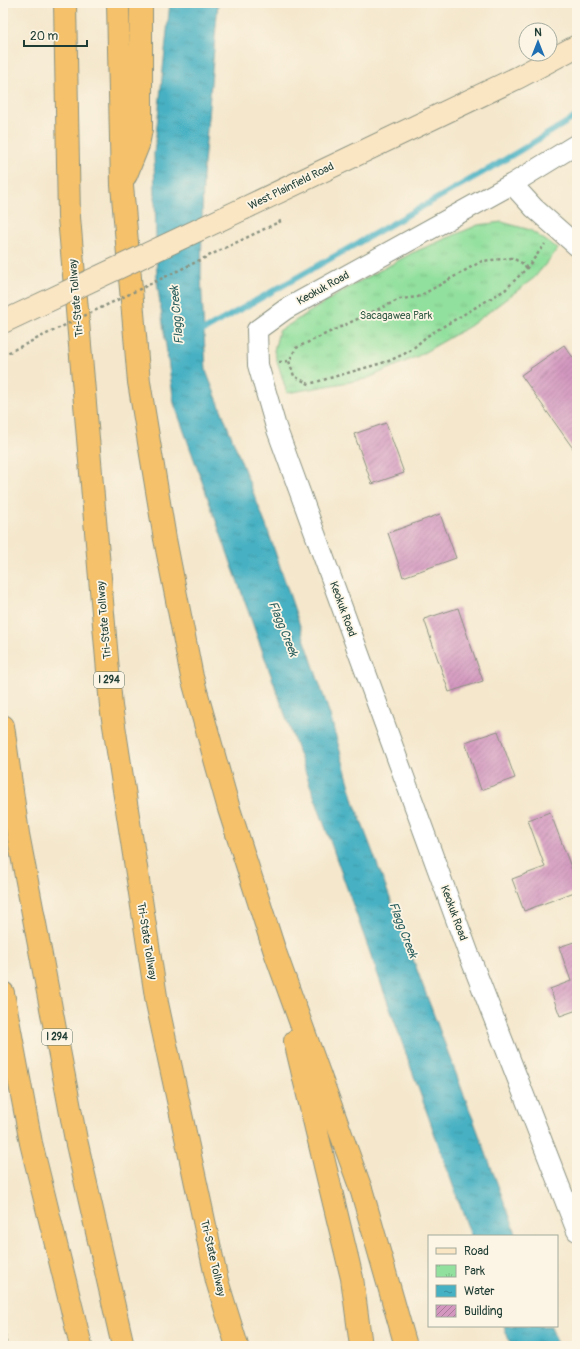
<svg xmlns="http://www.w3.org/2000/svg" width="580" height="1349" font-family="Pangolin,sans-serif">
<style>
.park{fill:url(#park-tufts);stroke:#588e69}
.water{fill:url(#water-ripples);stroke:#32777c}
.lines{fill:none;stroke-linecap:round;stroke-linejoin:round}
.stream{stroke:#46b1c3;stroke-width:6}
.building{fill:url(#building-hatch)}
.minor-casing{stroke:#8a9280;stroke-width:22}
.secondary-casing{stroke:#8a9280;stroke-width:24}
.motorway-casing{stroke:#8a9280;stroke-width:24}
.path{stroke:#8a9280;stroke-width:2.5;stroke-dasharray:3 3;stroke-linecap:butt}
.minor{stroke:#fff;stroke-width:20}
.secondary{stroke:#fbe6c4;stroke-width:22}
.motorway{stroke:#f5c16b;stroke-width:22}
.secondary-bridge-casing{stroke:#8a9280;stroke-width:24;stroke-linecap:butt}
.path-bridge{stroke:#8a9280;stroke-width:2.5;stroke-dasharray:3 3;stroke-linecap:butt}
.secondary-bridge{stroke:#fbe6c4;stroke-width:22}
.labels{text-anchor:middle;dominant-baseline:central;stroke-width:3.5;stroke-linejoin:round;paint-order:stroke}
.shield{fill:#fcf5e5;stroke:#617469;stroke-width:1}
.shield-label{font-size:10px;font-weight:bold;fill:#1f3d34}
.street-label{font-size:11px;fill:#1f3d34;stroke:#fcf5e5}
.park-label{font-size:11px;fill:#365e49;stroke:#fcf5e5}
.water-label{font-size:12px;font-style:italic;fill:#2b605f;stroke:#fcf5e5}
</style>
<defs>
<pattern id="park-tufts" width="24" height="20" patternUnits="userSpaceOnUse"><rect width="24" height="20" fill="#92e09e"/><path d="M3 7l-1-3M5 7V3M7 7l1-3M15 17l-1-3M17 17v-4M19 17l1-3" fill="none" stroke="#7dc189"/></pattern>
<pattern id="water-ripples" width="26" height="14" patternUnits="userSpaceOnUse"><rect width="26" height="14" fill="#46b1c3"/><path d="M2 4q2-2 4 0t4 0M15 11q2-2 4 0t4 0" fill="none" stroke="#3a919f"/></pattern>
<pattern id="building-hatch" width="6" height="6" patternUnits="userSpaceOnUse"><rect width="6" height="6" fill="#d397bf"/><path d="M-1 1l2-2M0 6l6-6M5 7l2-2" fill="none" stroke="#ab7c9c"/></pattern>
</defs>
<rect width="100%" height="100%" fill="#fcf5e5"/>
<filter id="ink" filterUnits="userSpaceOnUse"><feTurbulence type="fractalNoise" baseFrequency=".025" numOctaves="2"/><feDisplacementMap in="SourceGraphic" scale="8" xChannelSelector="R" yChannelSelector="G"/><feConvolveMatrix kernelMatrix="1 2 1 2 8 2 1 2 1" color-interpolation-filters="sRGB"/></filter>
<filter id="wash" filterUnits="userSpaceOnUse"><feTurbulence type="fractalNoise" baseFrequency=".012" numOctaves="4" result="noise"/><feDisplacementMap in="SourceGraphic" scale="16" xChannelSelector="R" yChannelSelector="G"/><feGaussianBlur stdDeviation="0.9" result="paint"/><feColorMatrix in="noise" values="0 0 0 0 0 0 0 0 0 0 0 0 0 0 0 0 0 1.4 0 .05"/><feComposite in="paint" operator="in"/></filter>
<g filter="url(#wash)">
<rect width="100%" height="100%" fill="#f4e7cc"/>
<path class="park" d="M 502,222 L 530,230 L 558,249 L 534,278 L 470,326 L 418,356 L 366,379 L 287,393 L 274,351 L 279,331 L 348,288 L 412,253 L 478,225 Z"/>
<path class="water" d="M 170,3 L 218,3 L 203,175 L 201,277 L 206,371 L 267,528 L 330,715 L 355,805 L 517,1236 L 471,1236 L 174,403 L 157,281 L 154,154 Z
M 504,1326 L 551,1326 L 558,1346 L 511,1346 Z"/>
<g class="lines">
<path class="stream" d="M 197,334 L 496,165 L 577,116"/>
</g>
<g id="blocks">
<path class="building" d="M 564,345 L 577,363 L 577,454 L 521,375 Z
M 386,423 L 404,473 L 372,484 L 354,434 Z
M 440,514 L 456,558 L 403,577 L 388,533 Z
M 458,608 L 483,681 L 449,692 L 424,619 Z
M 498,731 L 515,778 L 481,790 L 465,742 Z
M 550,812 L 577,883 L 577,891 L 524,911 L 512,879 L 545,867 L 528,820 Z
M 577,941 L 577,1010 L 560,1016 L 550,989 L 571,981 L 559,947 Z"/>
</g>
</g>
<g filter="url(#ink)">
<use href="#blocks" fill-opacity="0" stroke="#8a9280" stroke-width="1"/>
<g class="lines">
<defs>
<path id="minor" d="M 577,144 L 512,184 L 286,309 L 257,330 L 258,365 L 276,427 L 468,952 L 577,1231
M 512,184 L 534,208 L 577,246"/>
<path id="secondary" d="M 245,208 L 519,77 L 577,46"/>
<path id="motorway" d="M 65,3 L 69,217 L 111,706 L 157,1003 L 217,1281 L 237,1346
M 118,3 L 122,185 L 139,382 L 165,539 L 192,677 L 229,809 L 275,952 L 362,1192 L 406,1346
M 126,175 L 138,145 L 141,129 L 141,3
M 3,726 L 18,834 L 76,1140 L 123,1346
M 3,993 L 31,1143 L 81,1346
M 295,1041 L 352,1278 L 361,1346"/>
</defs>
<use href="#minor" class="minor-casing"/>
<use href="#secondary" class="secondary-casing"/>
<use href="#motorway" class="motorway-casing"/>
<path class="path" d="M 527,268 L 522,263 L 512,258 L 482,261 L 418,297 L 400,299 L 296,348 L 289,361 L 294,376 L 309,384 L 389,361 L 410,351 L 427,336 L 505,290 L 527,268 L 545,244
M 279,362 L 289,361
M 3,1323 L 6,1342 L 3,1343"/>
<use href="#minor" class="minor"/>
<use href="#secondary" class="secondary"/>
<use href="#motorway" class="motorway"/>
<defs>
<path id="secondary-bridge" d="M 3,322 L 245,208"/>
</defs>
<use href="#secondary-bridge" class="secondary-bridge-casing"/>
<path class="path-bridge" d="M 3,355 L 281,221"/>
<use href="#secondary-bridge" class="secondary-bridge"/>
</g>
</g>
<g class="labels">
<g class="shield">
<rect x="94" y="672" width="30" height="16" rx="3"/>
<rect x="42" y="1029" width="30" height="16" rx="3"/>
</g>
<g class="shield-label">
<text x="109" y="680">I 294</text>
<text x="57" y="1037">I 294</text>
</g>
<g class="street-label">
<text transform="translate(291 186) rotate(-26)">West Plainfield Road</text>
<text transform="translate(323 288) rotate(-29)">Keokuk Road</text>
<text transform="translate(76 298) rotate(-95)">Tri-State Tollway</text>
<text transform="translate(343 609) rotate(70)">Keokuk Road</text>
<text transform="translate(104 620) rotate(-95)">Tri-State Tollway</text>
<text transform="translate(454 913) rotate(70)">Keokuk Road</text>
<text transform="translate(147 941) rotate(81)">Tri-State Tollway</text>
<text transform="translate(213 1258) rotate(77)">Tri-State Tollway</text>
</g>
<g class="park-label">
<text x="396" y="315">Sacagawea Park</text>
</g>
<g class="water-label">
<text transform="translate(177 315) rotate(-95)">Flagg Creek</text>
<text transform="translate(283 629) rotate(68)">Flagg Creek</text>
<text transform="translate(403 930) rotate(69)">Flagg Creek</text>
</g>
</g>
<rect width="580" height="1349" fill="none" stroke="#fcf5e5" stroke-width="16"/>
<rect x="428" y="1235" width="130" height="92" fill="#fcf5e5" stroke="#a4ab9e"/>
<rect x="436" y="1248" width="20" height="6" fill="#fbe6c4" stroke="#a4ab9e"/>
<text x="464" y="1255" font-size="12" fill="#1f3d34">Road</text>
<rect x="436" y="1265" width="20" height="12" fill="url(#park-tufts)" stroke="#a4ab9e"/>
<text x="464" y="1275" font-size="12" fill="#1f3d34">Park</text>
<rect x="436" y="1285" width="20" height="12" fill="url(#water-ripples)" stroke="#a4ab9e"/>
<text x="464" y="1295" font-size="12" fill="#1f3d34">Water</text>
<rect x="436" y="1305" width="20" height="12" fill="url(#building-hatch)" stroke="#a4ab9e"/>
<text x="464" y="1315" font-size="12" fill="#1f3d34">Building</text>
<g transform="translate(538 42)"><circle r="19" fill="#fcf5e5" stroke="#a4ab9e"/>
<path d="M0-3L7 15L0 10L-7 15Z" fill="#1f6fb2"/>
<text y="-6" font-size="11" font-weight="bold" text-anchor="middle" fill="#1f3d34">N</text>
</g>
<path d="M24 40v6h63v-6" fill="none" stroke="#1f3d34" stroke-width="2"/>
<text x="30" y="40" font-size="12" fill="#1f3d34" stroke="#fcf5e5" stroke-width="3" paint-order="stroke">20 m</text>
</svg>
